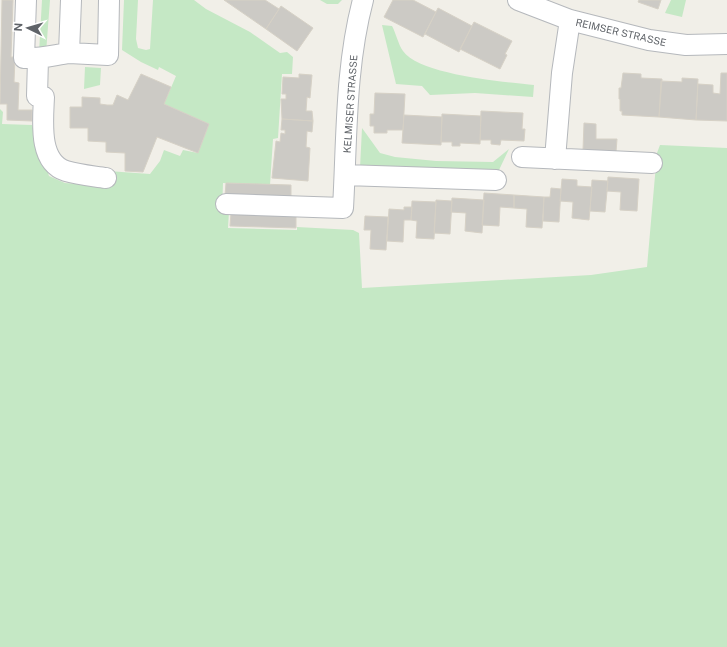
<svg xmlns="http://www.w3.org/2000/svg" width="727" height="647" font-family="'Public Sans',sans-serif">
<style>
.green{fill:#c5e8c5}
.building{fill:#cccac5;stroke:#d6d1c6}
.lines{fill:none;stroke-linecap:round;stroke-linejoin:round}
.minor-casing{stroke:#b5b8bc;stroke-width:22}
.minor{stroke:#fff;stroke-width:20}
.labels{text-anchor:middle;dominant-baseline:central;stroke-width:4;stroke-linejoin:round;paint-order:stroke}
.street-label{font-size:10px;fill:#5f6368;stroke:#fff}
</style>
<rect width="100%" height="100%" fill="#f1efe8"/>
<path class="green" d="M 42,0 L 50,0 L 46,53 L 39,53 Z
M 124,0 L 138,0 L 136,39 L 138,48 L 146,50 L 150,49 L 153,0 L 194,0 L 206,9 L 250,32 L 280,53 L 287,52 L 293,57 L 292,74 L 282,74 L 278,138 L 273,139 L 270,185 L 223,183 L 222,210 L 229,211 L 228,228 L 297,230 L 297,227 L 353,230 L 359,233 L 362,288 L 591,275 L 647,267 L 657,153 L 660,145 L 727,148 L 727,647 L 0,647 L 0,109 L 3,112 L 2,124 L 32,125 L 49,176 L 65,183 L 106,186 L 108,171 L 150,174 L 160,161 L 164,150 L 180,156 L 183,150 L 198,153 L 209,124 L 164,104 L 176,76 L 159,67 L 158,70 L 141,62 L 122,50 Z
M 320,0 L 342,0 L 338,4 L 327,4 Z
M 671,0 L 686,0 L 682,17 L 665,13 Z
M 382,25 L 392,26 C 396,33 398,44 403,51 C 420,75 505,82 534,85 L 533,97 L 475,93 L 430,95 L 422,86 L 396,84 Z
M 85,67 L 101,68 L 100,85 L 84,89 Z
M 362,128 L 380,153 L 395,157 L 436,161 L 493,162 L 509,149 L 499,170 L 360,168 Z"/>
<path class="building" d="M 2,0 L 13,0 L 11,57 L 15,57 L 14,82 L 19,83 L 18,110 L 32,110 L 32,121 L 7,120 L 7,104 L 0,104 Z
M 224,0 L 265,0 L 279,9 L 266,29 Z
M 393,0 L 413,0 L 436,12 L 423,37 L 384,17 Z
M 639,0 L 661,0 L 658,9 L 638,2 Z
M 281,6 L 313,28 L 297,51 L 266,29 Z
M 438,8 L 472,26 L 459,52 L 425,34 Z
M 474,22 L 512,41 L 505,54 L 507,55 L 500,69 L 460,49 Z
M 623,73 L 641,74 L 641,78 L 662,79 L 659,117 L 622,115 L 622,111 L 620,111 L 620,99 L 619,99 L 619,88 L 621,88 Z
M 721,73 L 727,73 L 727,121 L 696,120 L 698,84 L 713,85 L 713,93 L 720,94 Z
M 141,74 L 171,87 L 164,104 L 209,124 L 198,153 L 157,137 L 143,172 L 125,171 L 125,153 L 106,152 L 106,142 L 88,141 L 88,128 L 70,128 L 70,107 L 82,107 L 82,97 L 100,98 L 100,104 L 107,105 L 113,105 L 117,95 L 128,100 Z
M 299,74 L 312,75 L 310,98 L 307,97 L 306,111 L 312,111 L 313,121 L 282,119 L 281,99 L 286,99 L 286,94 L 282,94 L 283,77 L 299,78 Z
M 682,78 L 698,79 L 696,120 L 659,117 L 661,81 L 682,82 Z
M 375,93 L 405,94 L 403,130 L 387,130 L 387,133 L 374,133 L 374,126 L 370,126 L 370,114 L 374,114 Z
M 481,111 L 523,113 L 522,129 L 525,129 L 524,141 L 501,140 L 500,145 L 491,144 L 491,140 L 480,140 Z
M 442,114 L 481,116 L 480,144 L 460,143 L 460,146 L 452,146 L 452,142 L 441,142 Z
M 404,115 L 442,117 L 441,145 L 402,143 Z
M 282,119 L 313,121 L 312,132 L 307,131 L 306,147 L 310,148 L 308,181 L 272,178 L 276,141 L 280,142 L 281,133 L 285,134 L 285,130 L 281,130 Z
M 584,123 L 596,124 L 596,139 L 617,139 L 616,152 L 583,150 Z
M 608,177 L 639,179 L 637,211 L 620,210 L 621,192 L 607,191 Z
M 562,179 L 577,180 L 577,186 L 592,187 L 589,220 L 572,218 L 573,202 L 560,201 Z
M 592,180 L 608,181 L 605,212 L 590,211 Z
M 226,183 L 291,185 L 291,198 L 225,196 Z
M 551,188 L 561,189 L 559,222 L 543,221 L 544,197 L 550,197 Z
M 484,193 L 514,195 L 514,208 L 500,207 L 499,226 L 482,225 Z
M 514,195 L 544,197 L 542,228 L 526,227 L 527,209 L 514,208 Z
M 452,198 L 484,200 L 482,233 L 465,231 L 466,213 L 451,212 Z
M 436,200 L 452,201 L 450,234 L 434,233 Z
M 412,201 L 436,202 L 434,239 L 416,238 L 417,221 L 411,220 Z
M 404,207 L 412,207 L 411,220 L 404,220 L 403,242 L 387,241 L 389,209 L 404,210 Z
M 231,213 L 296,215 L 296,228 L 230,226 Z
M 365,216 L 388,217 L 386,250 L 370,249 L 371,230 L 364,230 Z"/>
<g class="lines">
<defs>
<path id="minor" d="M 26,0 L 24,58 C 40,59 54,55 69,53
M 71,0 L 69,53 L 108,55 L 109,0
M 518,0 L 570,20 L 649,40 L 686,45 L 727,44
M 38,59 L 37,96 L 44,97 C 43,121 38,162 66,171 C 79,175 93,176 106,178
M 522,157 L 652,163
M 555,159 L 562,73 L 570,20
M 345,175 L 496,180
M 226,204 L 343,208 C 347,139 345,68 363,0"/>
</defs>
<use href="#minor" class="minor-casing"/>
<use href="#minor" class="minor"/>
</g>
<g class="labels">
<g class="street-label">
<text transform="translate(621 32) rotate(13)">REIMSER STRASSE</text>
<text transform="translate(350 104) rotate(-86)">KELMISER STRASSE</text>
</g>
</g>
<g transform="translate(28 28) rotate(275)" stroke="#ffffff" stroke-width="3" paint-order="stroke">
<path d="M0-3L7 15L0 10L-7 15Z" fill="#5f6368"/>
<text y="-6" font-size="11" font-weight="bold" text-anchor="middle" fill="#5f6368">N</text>
</g>
</svg>
